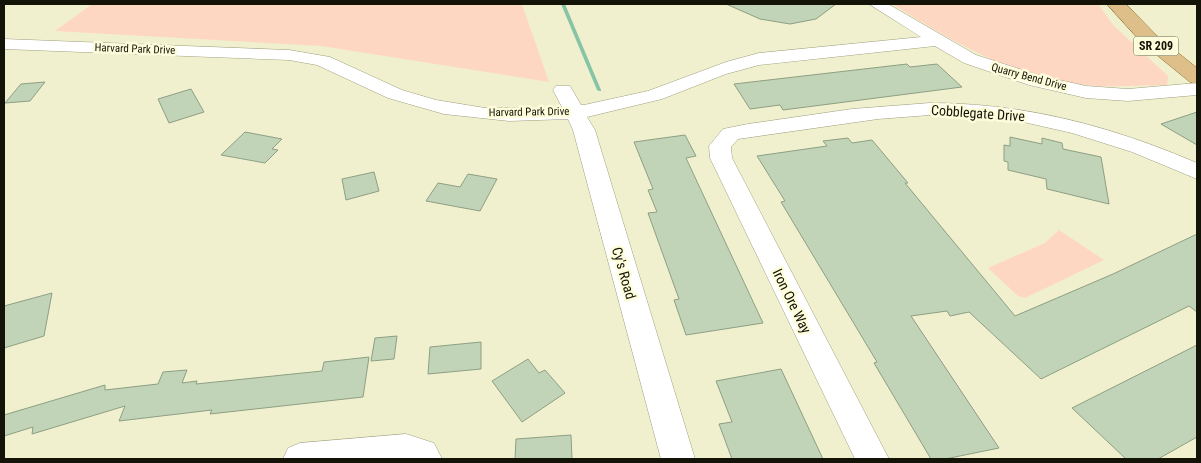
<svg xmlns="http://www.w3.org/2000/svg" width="1201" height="463" font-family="'Roboto Condensed',sans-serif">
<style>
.green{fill:#fed7c2}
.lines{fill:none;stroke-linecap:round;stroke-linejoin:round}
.stream{fill:#86c4a5;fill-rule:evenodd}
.building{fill:#c1d4b7;stroke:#8d9f83}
.minor-casing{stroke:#9f9e7f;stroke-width:1}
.major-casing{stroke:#896828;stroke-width:1}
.minor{fill:#fff;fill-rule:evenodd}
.major{fill:#debf89;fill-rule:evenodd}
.labels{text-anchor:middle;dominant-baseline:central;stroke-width:5;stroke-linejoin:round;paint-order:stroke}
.far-street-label{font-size:11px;fill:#131307;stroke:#fefddb}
.shield{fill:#fefddb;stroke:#5a5947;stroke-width:1}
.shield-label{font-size:12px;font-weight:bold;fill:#131307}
.street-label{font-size:14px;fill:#131307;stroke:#fefddb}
</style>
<rect width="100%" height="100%" fill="#f1f0ce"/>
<path class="green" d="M 92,4 L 522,4 L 549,82 L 321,46 L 55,31 Z
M 892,4 L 1098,4 L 1113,25 L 1168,76 L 1167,85 C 1145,85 1121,87 1099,86 C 1017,81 959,45 892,4 Z
M 1059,230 L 1104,260 L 1025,298 L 1018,296 L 988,268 L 1045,243 Z"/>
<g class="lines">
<path class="stream" d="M 561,4 L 565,4 L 601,90 L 601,91 L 599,91 L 597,90 Z"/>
</g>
<path class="building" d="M 726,4 L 836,4 L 816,19 L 790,24 L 760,19 Z
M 907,64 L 910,67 L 937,64 L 962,87 L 783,110 L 780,105 L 750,109 L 734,84 Z
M 45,82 L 30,101 L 5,103 L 21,84 Z
M 191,89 L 204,112 L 169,123 L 158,99 Z
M 1197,112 L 1197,145 L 1161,124 Z
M 245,132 L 282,139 L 272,149 L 278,150 L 265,163 L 221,155 Z
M 685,135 L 696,156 L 686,158 L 763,323 L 686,335 L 674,300 L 679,299 L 648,213 L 657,212 L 648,190 L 653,189 L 634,142 Z
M 1010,137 L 1042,144 L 1042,138 L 1062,143 L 1063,149 L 1101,157 L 1109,204 L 1047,189 L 1046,179 L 1008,170 L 1008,162 L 1004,161 L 1004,145 L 1010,146 Z
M 848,138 L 852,143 L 872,140 L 908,183 L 905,183 L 1015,316 L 1113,274 L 1197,234 L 1197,312 L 1189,306 L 1041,379 L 969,312 L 950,316 L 947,311 L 911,316 L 999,448 L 945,459 L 931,459 L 874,363 L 877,362 L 781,202 L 785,201 L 757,156 L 827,146 L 823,141 Z
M 374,172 L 379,191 L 346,200 L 342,179 Z
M 468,174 L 497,179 L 480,211 L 426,201 L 438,183 L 460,187 Z
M 52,293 L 44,336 L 4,348 L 4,306 Z
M 397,336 L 394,359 L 371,361 L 375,338 Z
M 481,342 L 481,369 L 428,374 L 430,347 Z
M 1197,345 L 1197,437 L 1158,459 L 1126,459 L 1072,408 Z
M 369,357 L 363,397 L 210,414 L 212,410 L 119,421 L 125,406 L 32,434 L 33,427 L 4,436 L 4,415 L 105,385 L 105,390 L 158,384 L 163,372 L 187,370 L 182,383 L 197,381 L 196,384 L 322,371 L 324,362 Z
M 528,359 L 539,373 L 545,370 L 565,393 L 522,422 L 492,381 Z
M 781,369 L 823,459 L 732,459 L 719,424 L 732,422 L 716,381 Z
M 571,435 L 572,459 L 515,459 L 516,439 Z"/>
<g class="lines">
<defs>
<path id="minor" d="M 869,4 L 888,4 L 976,55 L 1041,76 L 1086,86 L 1128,89 L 1197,83 L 1197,95 L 1128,101 L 1086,98 L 1029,85 L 964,63 L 935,46 L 759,65 L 726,74 L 662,99 L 587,117 L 595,130 L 695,459 L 661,459 L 573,130 L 568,119 L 509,121 L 444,114 L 388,98 L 317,65 L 289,60 L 4,49 L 4,39 L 289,50 L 330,57 L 402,90 L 436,100 L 485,108 L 559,108 L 562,107 L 553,90 L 556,86 L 570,86 L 581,105 L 584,105 L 648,91 L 726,62 L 759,53 L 921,37 Z
M 930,103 C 1024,103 1111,126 1197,163 L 1197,179 L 1132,152 L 1072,133 L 1019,121 L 988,117 L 930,115 L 878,119 L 738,139 L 731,147 L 732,158 L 889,459 L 855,459 L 710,158 L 709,146 L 723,129 L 748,124 L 852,109 Z
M 406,434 L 434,443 L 442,459 L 283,459 L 288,448 L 300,443 Z"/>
<path id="major" d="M 1107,4 L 1126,4 L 1156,35 L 1197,68 L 1197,84 L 1190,82 L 1142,43 Z"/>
</defs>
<use href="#minor" class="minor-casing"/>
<use href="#major" class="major-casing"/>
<use href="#minor" class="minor"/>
<use href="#major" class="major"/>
</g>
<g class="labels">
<g class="far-street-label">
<text transform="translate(135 49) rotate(2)">Harvard Park Drive</text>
<text transform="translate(1029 77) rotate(15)">Quarry Bend Drive</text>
<text transform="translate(529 112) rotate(-1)">Harvard Park Drive</text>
</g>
<rect class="shield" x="1133.5" y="36.5" width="45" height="19" rx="4"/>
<g class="shield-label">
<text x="1156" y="46">SR 209</text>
</g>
<g class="street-label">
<text transform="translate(978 113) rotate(4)">Cobblegate Drive</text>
<text transform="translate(624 273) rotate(74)">Cy's Road</text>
<text transform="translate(792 301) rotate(64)">Iron Ore Way</text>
</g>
</g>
<rect width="1201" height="463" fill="none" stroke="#131307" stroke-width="10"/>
</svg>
